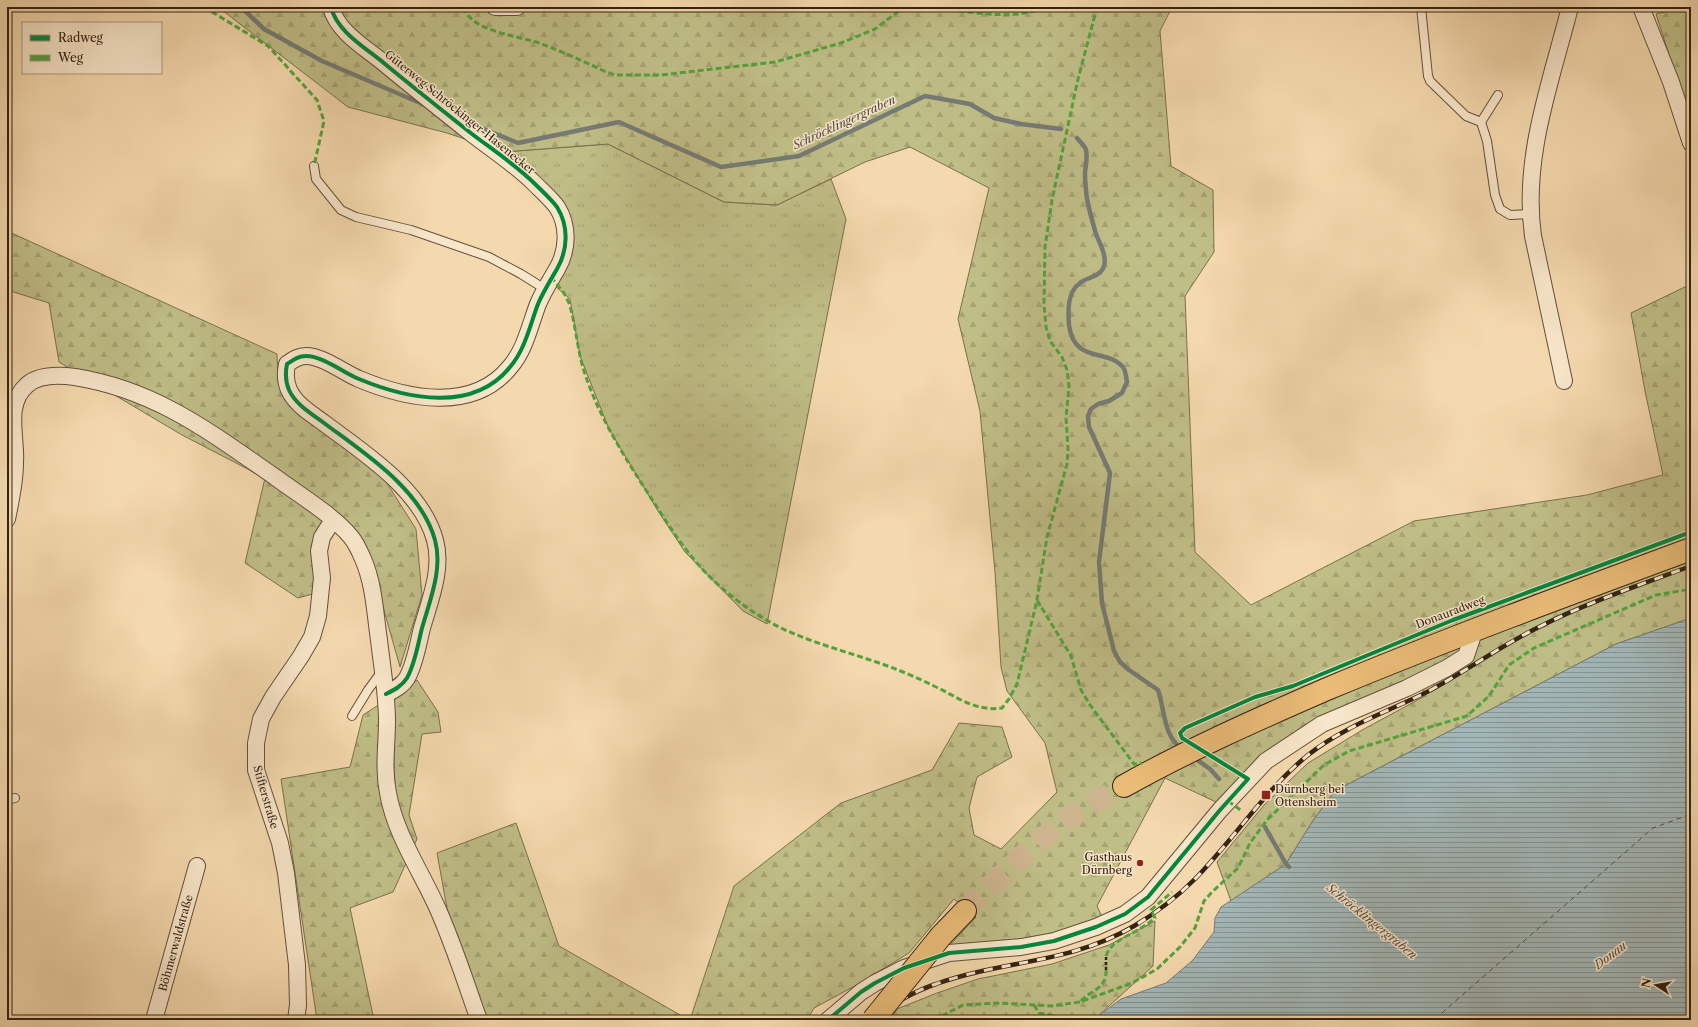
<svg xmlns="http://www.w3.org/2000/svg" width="1698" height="1027" font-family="'Libre Caslon Text',serif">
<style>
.grass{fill:url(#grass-tufts);stroke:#7a704d}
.forest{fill:url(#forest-firs);stroke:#7a704d}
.water{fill:url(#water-rules);stroke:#767b75}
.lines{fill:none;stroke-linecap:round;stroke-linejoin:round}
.stream{stroke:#767b75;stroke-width:4.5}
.ferry{stroke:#554f44;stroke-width:1;stroke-dasharray:5 4;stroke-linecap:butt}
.primary-tunnel{stroke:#ceb48f;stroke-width:22;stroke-dasharray:22 11;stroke-linecap:butt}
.lane-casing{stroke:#64503a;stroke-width:10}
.street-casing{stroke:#64503a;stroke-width:18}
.primary-casing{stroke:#342213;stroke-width:24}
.path{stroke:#342213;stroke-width:2.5;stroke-dasharray:3 2;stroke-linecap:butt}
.lane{stroke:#f8e6ca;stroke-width:8}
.street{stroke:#f8e6ca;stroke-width:16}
.primary{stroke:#eabc77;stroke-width:22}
.rail-casing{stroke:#342213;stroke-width:4.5}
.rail{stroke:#f8e6ca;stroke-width:3;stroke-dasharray:9;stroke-linecap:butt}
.primary-bridge-casing{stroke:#342213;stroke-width:24;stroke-linecap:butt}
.primary-bridge{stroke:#eabc77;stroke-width:22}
.quiet{stroke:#53a23f;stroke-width:3;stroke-dasharray:6 3;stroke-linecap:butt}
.cycleway-casing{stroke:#f8e6ca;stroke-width:6}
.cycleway{stroke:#00873e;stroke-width:4}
.poi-dot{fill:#8f2418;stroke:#f8e6ca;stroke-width:1.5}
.labels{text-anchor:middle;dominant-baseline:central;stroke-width:3;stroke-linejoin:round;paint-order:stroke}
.street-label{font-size:11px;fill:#342213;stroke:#f8e6ca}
.poi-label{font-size:11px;fill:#342213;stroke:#f8e6ca;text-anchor:start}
.water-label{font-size:12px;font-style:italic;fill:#554f44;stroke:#f8e6ca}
</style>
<defs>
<pattern id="grass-tufts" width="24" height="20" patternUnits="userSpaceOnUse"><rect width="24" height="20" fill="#c0be87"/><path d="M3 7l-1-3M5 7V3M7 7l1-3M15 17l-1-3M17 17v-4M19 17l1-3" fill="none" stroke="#a6a374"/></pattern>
<pattern id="forest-firs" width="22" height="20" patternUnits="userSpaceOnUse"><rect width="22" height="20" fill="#c0be87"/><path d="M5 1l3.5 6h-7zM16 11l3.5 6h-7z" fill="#a6a374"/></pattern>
<pattern id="water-rules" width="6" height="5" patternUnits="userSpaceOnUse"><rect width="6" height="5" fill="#a2b7b7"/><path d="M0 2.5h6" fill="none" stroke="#859494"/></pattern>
</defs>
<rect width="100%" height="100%" fill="#f5d9ae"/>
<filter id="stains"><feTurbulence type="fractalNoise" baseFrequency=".005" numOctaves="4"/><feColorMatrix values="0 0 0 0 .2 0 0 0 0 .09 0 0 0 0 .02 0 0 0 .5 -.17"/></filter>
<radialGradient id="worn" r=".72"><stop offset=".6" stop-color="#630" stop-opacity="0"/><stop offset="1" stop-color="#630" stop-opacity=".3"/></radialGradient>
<path class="grass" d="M 608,144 L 724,202 L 777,205 L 831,179 L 846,219 L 767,624 L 743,611 L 685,552 L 658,511 L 609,429 L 580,356 L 570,299 L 555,286 L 573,239 L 503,152 Z"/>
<path class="forest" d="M 218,7 L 527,7 L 538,11 L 569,7 L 1172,7 L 1160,31 L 1171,166 L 1213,190 L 1214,252 L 1185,296 L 1195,552 L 1251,605 L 1414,521 L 1587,495 L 1663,475 L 1645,391 L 1631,313 L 1691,284 L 1691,618 L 1616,644 L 1335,791 L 1312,822 L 1286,864 L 1231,901 L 1217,862 L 1265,804 L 1308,763 L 1364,729 L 1425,696 L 1418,678 L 1306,724 L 1260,757 L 1216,802 L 1165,778 L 1097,906 L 1103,919 L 1051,937 L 949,946 L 976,917 L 954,899 L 909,953 L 853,987 L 814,1008 L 807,1020 L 690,1020 L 734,886 L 841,803 L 932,770 L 959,723 L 1002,727 L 1012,757 L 977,777 L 969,808 L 974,835 L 1001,849 L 1057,792 L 1045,743 L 1007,691 L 1001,667 L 995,572 L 980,411 L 958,319 L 989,188 L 910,147 L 865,162 L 777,205 L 724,202 L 608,144 L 503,152 L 447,133 L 348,107 Z
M 1683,7 L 1691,7 L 1691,123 L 1656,14 Z
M 7,231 L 277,354 L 278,380 L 283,397 L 383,477 L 416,529 L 422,595 L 400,667 L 373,571 L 336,512 L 316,593 L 298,598 L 245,563 L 265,478 L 182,435 L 59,362 L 49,303 L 7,290 Z
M 417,680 L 438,712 L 441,732 L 422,734 L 409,815 L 417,839 L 393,892 L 350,908 L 374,1020 L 317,1020 L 281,779 L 350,767 L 363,715 Z
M 516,823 L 559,946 L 689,1020 L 477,1020 L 456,958 L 437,853 Z
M 1155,921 L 1153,966 L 1097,1017 L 1085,1020 L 890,1020 L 897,1009 L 937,993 L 978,979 L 1052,964 L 1109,945 Z"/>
<path class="water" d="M 1691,618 L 1691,1020 L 1085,1020 L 1097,1017 L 1121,999 L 1166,983 L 1192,961 L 1214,932 L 1215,918 L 1221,907 L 1286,864 L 1312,822 L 1335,791 L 1616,644 Z"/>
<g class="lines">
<path class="stream" d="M 241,7 L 264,29 L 322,61 L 425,105
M 469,123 L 518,143 L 619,122 L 721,167 L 799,156 L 925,96 L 970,104 L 994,118 L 1021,124 L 1061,129
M 1077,138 C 1080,142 1085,146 1086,150 C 1088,159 1085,166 1085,174 C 1085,182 1086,191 1087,199 C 1089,210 1093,223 1096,234 C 1100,244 1107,256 1104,266 C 1101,277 1087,277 1080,283 C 1067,292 1068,311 1069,325 C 1074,364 1107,348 1123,367 C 1126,371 1126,378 1127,382 L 1122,393 L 1109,401 L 1098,404 L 1091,409 L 1088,416 L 1089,427 L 1110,473 L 1099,562 L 1102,603 L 1114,651 L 1120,662 L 1129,670 L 1158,690 C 1165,710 1163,736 1182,749
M 1193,757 L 1210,769 L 1219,779
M 1265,827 L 1286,864 L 1289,867"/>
<path class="ferry" d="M 1436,1020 L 1443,1012 L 1653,828 L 1691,814"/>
<path class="primary-tunnel" d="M 965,911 C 993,883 1022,855 1053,830 C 1075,813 1100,800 1124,786"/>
<defs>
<path id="lane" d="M 1421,7 L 1428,76 L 1430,81 L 1466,116 L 1481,122 L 1487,141 L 1495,195 L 1500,209 L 1510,215 L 1531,214
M 1481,122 L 1498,95
M 314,166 L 316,179 L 341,210 L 356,217 L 411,230 L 489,257 L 521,274 L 545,289
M 352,716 L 368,690 L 382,671
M 7,800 L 15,798"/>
<g id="street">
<path d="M 331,7 C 337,32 366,48 385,64 C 414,88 443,111 472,134 C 493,150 516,165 535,184 C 542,191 551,199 557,207 C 569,226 568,250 557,269 C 550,281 543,292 538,304 C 530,325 525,350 510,367 C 473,413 407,399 359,379 C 344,373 323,356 306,356 C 298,356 293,360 287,364 C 285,374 285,381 289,390 C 296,405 312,414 324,423 C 364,453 421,489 435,540 C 443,569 430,600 422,628 C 418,644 415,664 407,678 C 402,686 394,690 386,694"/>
<path d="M 495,7 L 517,7"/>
<path d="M 1641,7 L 1671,82 L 1691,143"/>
<path d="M 1564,381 L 1533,236 C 1522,158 1551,82 1570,7"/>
<path d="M 7,519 C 11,500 15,482 15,463 C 17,437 4,405 27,385 C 39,374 60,375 75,377 C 156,390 210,432 275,477 C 298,494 333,515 351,537 C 356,543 360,552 363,559 C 374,584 375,613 379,640 C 382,667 387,694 387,721 C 387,745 383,768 388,793 C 395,833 419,868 436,905 C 453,942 465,981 479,1020"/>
<path id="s1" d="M 154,1020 L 197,866"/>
<path d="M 296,1020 L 298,1005 L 297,965 L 286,873 L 280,843 L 256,770 L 256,743 L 261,719 L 273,697 L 301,656 L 312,637 L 318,616 L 322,578 L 319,551 L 322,537 L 333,520"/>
<path d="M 828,1020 L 861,992 L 875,983 L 904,968 L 949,953 L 1021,947 L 1054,941 L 1096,927 L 1125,914 L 1148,897 L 1220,810 L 1266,761 L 1322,724 L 1407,688 L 1447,668 L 1466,656 L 1475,629"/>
</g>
<path id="primary" d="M 1124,786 C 1190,749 1258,719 1327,689 C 1447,639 1569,594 1691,549
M 941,936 L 965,911"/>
</defs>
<use href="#lane" class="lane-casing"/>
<use href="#street" class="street-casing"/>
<use href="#primary" class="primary-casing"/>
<path class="path" d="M 1106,970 L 1106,956"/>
<use href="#lane" class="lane"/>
<use href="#street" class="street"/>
<use href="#primary" class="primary"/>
<defs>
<path id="rail" d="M 869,1020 C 890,1006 912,992 936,984 C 1003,960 1070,964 1134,926 C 1156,913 1177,897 1195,879 C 1234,839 1264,791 1308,755 C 1343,727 1387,712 1427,692 C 1465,672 1500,646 1539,627 C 1588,602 1640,585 1691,566"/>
</defs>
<use href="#rail" class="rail-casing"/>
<use href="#rail" class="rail"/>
<defs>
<path id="primary-bridge" d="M 873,1020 L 941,936"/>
</defs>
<use href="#primary-bridge" class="primary-bridge-casing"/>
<use href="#primary-bridge" class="primary-bridge"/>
<path class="quiet" d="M 204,7 L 268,46 L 317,100 L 324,121 L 314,166
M 464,7 C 469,31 519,36 539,43 C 561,51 583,61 604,71 L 615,75 L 661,75 L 775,62 L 841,43 L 875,29 L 904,7
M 932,7 C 966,11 1013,22 1045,7
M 551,277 L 564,293 L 569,303 C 576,325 577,349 584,371 C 599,418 627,461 653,501 C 671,529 689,557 713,580 C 732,598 757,616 781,628 C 817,645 856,654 893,668 C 906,673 920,679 934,686 C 956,696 975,712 1002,708 L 1009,699 L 1017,684 L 1037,600 L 1047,537 L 1067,464 L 1068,448 L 1066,418 L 1069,386 L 1067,370 L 1062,357 L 1050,341 L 1046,327 L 1044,304 L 1045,247 L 1052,200 L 1078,79 L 1097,7
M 1037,600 L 1071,656 L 1081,690 L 1090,705 L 1134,764 L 1142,763
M 1228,801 L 1242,811
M 1106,956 C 1111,941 1127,937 1139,929 C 1145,926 1150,922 1155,918 L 1151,910 L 1172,892
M 1081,1001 C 1092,989 1107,989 1106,970
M 1034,1005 L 1039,1013 L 1076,1020
M 934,1020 L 963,1005 L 1000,1003 L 1051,1006 L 1080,1002 L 1132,983 L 1157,969 L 1180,947 L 1195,928 L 1204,901 L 1212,892 L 1238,868 L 1250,843 L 1267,820 L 1324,765 L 1349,751 L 1467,716 L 1489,696 L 1509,665 L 1534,648 L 1656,595 L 1691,589"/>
<defs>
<path id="cycleway" d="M 331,7 C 337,32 366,48 385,64 C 414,88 443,111 472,134 C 493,150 516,165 535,184 C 542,191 551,199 557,207 C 569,226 568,250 557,269 C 550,281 543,292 538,304 C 530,325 525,350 510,367 C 473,413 407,399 359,379 C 344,373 323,356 306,356 C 298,356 293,360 287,364 C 285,374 285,381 289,390 C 296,405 312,414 324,423 C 364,453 421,489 435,540 C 443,569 430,600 422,628 C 418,644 415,664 407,678 C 402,686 394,690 386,694
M 828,1020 L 861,992 L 875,983 L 904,968 L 949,953 L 1021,947 L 1054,941 L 1096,927 L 1125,914 L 1148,897 L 1220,810 L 1248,779 L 1182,738 L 1180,733 L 1185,728 L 1255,697 L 1293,686 L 1453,620 L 1691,532"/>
</defs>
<use href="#cycleway" class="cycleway-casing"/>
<use href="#cycleway" class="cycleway"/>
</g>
<g class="poi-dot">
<rect x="1261" y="790" width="10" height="10" rx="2"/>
<circle cx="1140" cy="863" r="4"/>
</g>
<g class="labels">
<g class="street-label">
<text transform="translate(460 112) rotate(39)">Güterweg Schröckinger-Hasenecker</text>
<text transform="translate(1450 612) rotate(-21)">Donauradweg</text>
<text transform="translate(266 797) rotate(74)">Stifterstraße</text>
<text stroke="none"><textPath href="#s1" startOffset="80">Böhmerwaldstraße</textPath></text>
</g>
<g class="poi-label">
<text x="1275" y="789">Dürnberg bei<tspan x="1275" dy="13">Ottensheim</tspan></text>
<text x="1132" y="857" text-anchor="end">Gasthaus<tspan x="1132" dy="13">Dürnberg</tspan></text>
</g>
<g class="water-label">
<text transform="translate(844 122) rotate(-25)">Schröcklingergraben</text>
<text transform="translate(1372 921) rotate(39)">Schröcklingergraben</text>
<text transform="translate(1610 955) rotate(-37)">Donau</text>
</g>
</g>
<rect width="1698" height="1027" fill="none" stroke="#f5d9ae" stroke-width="24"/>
<rect x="8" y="8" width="1682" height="1011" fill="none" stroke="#342213" stroke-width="2"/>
<rect x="12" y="12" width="1674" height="1003" fill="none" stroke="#342213"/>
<rect x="22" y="22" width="140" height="52" fill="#f8e6ca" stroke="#aa9881"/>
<rect x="30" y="35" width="20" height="6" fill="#00873e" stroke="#aa9881"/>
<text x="58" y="42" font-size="12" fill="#342213">Radweg</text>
<rect x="30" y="55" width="20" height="6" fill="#53a23f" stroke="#aa9881"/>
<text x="58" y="62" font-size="12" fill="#342213">Weg</text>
<g transform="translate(1656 985) rotate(282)" stroke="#f8e6ca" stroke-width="3" paint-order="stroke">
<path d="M0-3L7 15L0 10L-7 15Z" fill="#342213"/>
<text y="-6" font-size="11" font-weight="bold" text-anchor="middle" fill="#342213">N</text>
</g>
<rect width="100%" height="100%" filter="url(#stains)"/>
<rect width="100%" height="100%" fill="url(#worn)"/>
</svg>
